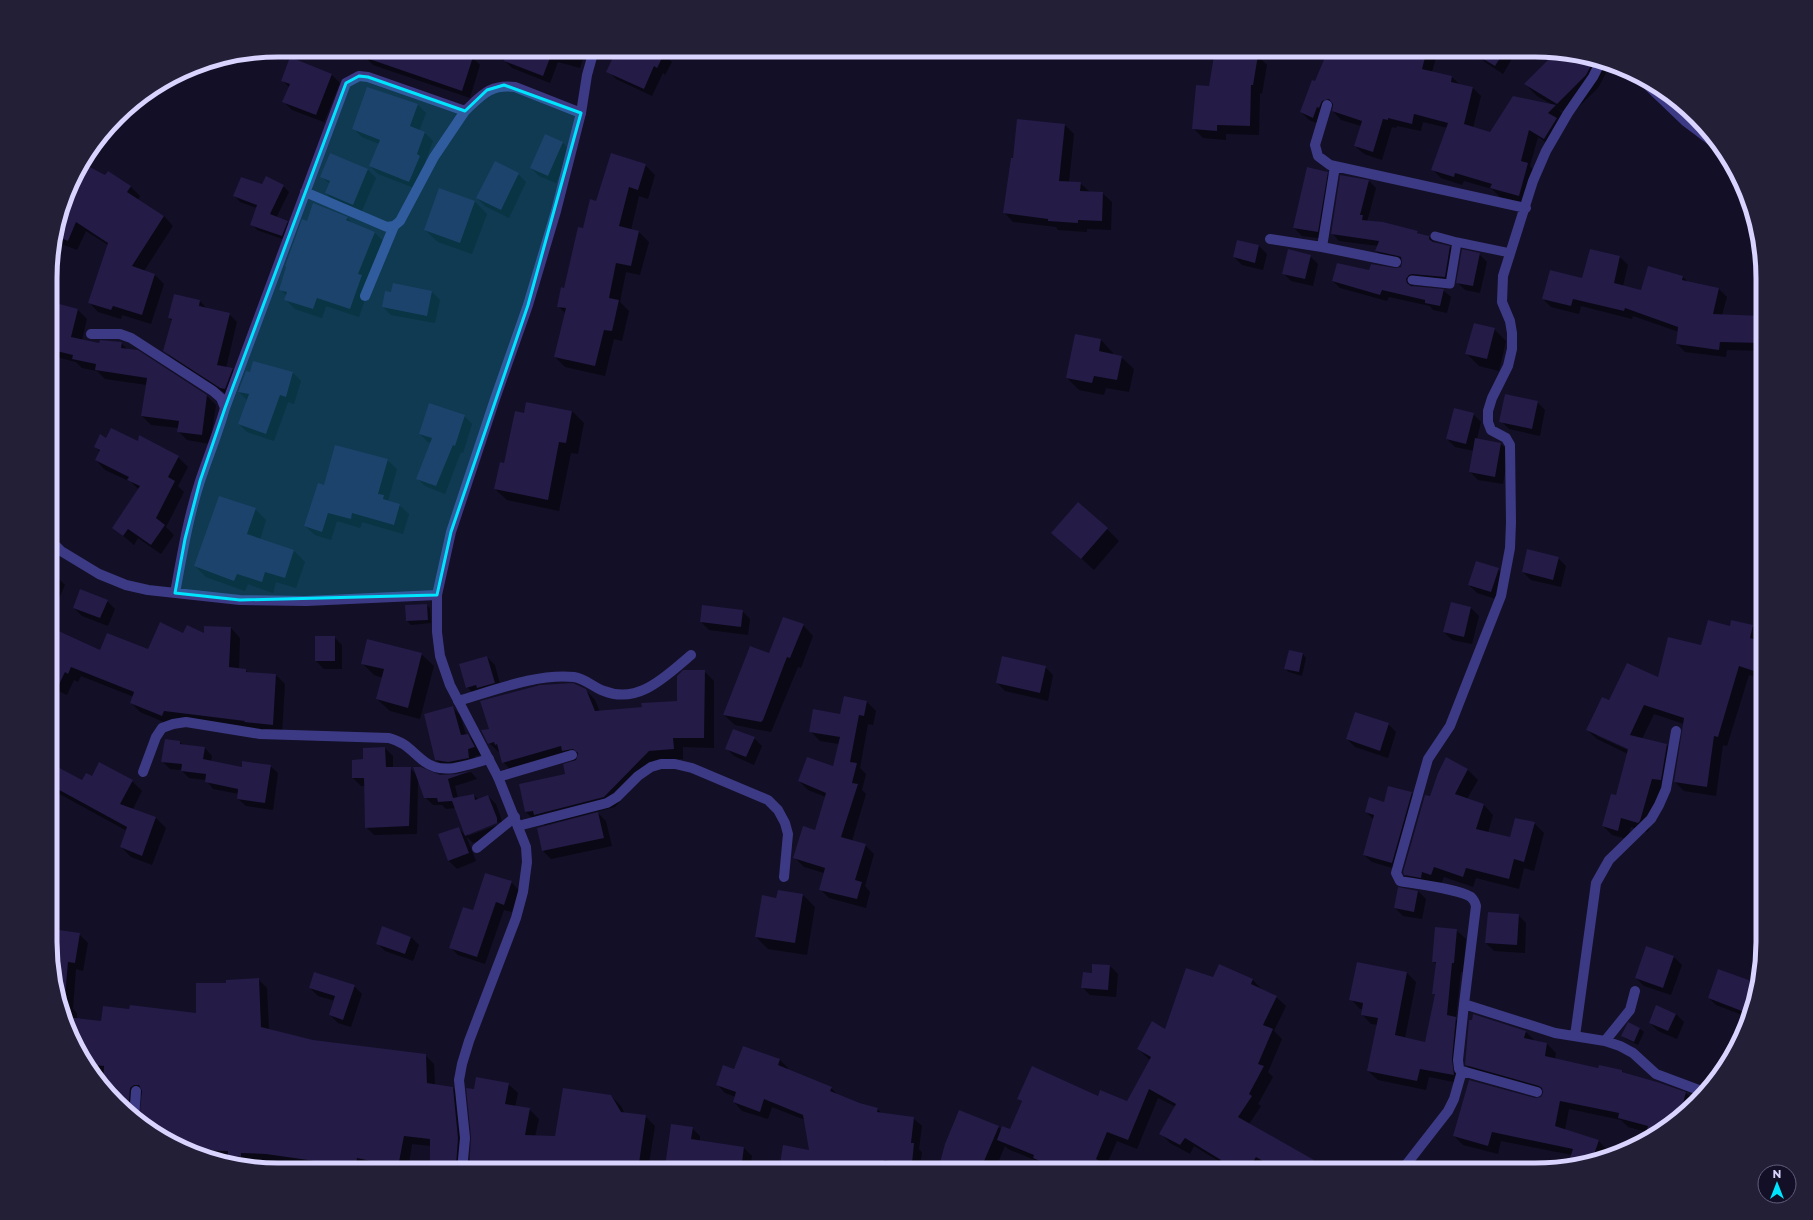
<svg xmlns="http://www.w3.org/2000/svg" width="1813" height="1220" font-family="Montserrat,sans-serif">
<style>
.shadow{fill:#0007;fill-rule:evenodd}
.building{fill:#241b47}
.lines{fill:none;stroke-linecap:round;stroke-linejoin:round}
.service{stroke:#3d3a85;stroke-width:9}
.minor{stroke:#3d3a85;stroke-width:10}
.tertiary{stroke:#3d3a85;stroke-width:10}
.marked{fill:#00e5ff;fill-opacity:0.2;stroke:#00e5ff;stroke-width:3;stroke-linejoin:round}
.rim{fill:none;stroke:#d9d4ff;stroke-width:5}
</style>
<rect width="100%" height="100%" fill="#130f26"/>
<path class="shadow" d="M 509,50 L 586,50 L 580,68 L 558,62 L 550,83 L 512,68 L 505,61 Z
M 1216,50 L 1249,50 L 1247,54 L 1258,56 L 1267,65 L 1262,94 L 1260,93 L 1259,135 L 1226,134 L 1226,140 L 1203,138 L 1193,128 L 1210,88 Z
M 1370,50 L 1438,50 L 1432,72 L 1452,77 L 1459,84 L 1472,87 L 1481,96 L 1473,128 L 1491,133 L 1553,105 L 1537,96 L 1525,84 L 1557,54 L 1592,59 L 1606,73 L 1598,88 L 1570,115 L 1558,109 L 1563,114 L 1558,120 L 1565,127 L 1553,147 L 1538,137 L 1530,166 L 1536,173 L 1527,204 L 1500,197 L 1492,189 L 1464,181 L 1462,185 L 1441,178 L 1433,170 L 1448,128 L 1423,122 L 1421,131 L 1397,126 L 1396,128 L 1392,127 L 1382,160 L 1364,154 L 1355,146 L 1361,126 L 1341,120 L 1333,111 L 1334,108 L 1331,109 L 1322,125 L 1309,120 L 1301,112 L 1315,83 Z
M 1479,50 L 1511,50 L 1509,53 L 1513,57 L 1503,74 L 1485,62 L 1477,54 Z
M 664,54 L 672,62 L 665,75 L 663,73 L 652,96 L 616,79 L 608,71 L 626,59 Z
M 445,55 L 472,57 L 480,65 L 470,98 L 373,65 L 365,57 Z
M 332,75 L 340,83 L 324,122 L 292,110 L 284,102 L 289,87 L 282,80 Z
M 418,105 L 426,113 L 419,131 L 425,133 L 433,141 L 425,162 L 427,164 L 417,189 L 378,174 L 370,166 L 379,144 L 362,137 L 354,129 Z
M 1065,125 L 1074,134 L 1069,182 L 1080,183 L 1090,192 L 1102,193 L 1112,202 L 1111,230 L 1087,229 L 1087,232 L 1058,230 L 1056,227 L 1013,222 L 1004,212 Z
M 563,143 L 571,151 L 556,183 L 539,176 L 531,168 Z
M 83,164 L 106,176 L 108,172 L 131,187 L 140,196 L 138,200 L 164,216 L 173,226 L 144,271 L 155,275 L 164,284 L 151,324 L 122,315 L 121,319 L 98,312 L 89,302 L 108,245 L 86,231 L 77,250 L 54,241 L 74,177 Z
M 645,165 L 655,175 L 648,199 L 639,196 L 631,230 L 639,232 L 649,242 L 640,275 L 626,272 L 620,302 L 629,311 L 622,341 L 614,339 L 605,376 L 565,367 L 555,357 L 566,314 L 558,306 L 583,229 L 596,202 Z
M 1308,168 L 1327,173 L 1335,181 L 1326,239 L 1302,236 L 1294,228 Z
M 368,170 L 376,178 L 361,213 L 334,201 L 326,193 L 330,184 L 321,176 Z
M 518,174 L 526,182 L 509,218 L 485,206 L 477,198 Z
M 1369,181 L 1376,188 L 1367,222 L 1417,232 L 1420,235 L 1429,237 L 1435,243 L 1450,247 L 1457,254 L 1452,284 L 1416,282 L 1412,287 L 1443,290 L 1451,297 L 1447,313 L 1433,310 L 1430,306 L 1389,297 L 1387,301 L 1340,288 L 1333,281 L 1369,271 L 1395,269 L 1401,267 L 1404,262 L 1383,258 L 1376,251 L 1378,246 L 1339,241 L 1332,233 Z
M 263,186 L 283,186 L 289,192 L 276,218 L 287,222 L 293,227 L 288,241 L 257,230 L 252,224 L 257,208 L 240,202 L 235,196 Z
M 474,201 L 487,214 L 472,254 L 438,242 L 425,230 Z
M 347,218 L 353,224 L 375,233 L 384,242 L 359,317 L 326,306 L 322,318 L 295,309 L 286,300 L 287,296 L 280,289 L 307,222 Z
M 1238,241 L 1259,246 L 1267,254 L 1263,270 L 1242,265 L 1234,257 Z
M 1591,250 L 1620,257 L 1628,265 L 1623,286 L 1642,291 L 1683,277 L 1688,282 L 1719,289 L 1727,297 L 1722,315 L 1763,317 L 1763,351 L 1727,350 L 1726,357 L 1685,352 L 1677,344 L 1679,332 L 1633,316 L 1632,319 L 1581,306 L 1579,314 L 1551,307 L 1543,299 L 1582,279 Z
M 1479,254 L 1487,262 L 1480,293 L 1465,290 L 1457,282 Z
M 1310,256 L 1318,264 L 1313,286 L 1291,281 L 1283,273 Z
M 432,292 L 440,300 L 435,323 L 391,315 L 383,307 Z
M 174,295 L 200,301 L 207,309 L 229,314 L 237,322 L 226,368 L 232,369 L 240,377 L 228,395 L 172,358 L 164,351 L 172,321 L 169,318 Z
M 52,299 L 54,301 L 53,304 L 78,310 L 87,319 L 82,340 L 100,344 L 121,343 L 128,350 L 207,396 L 216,405 L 210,444 L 187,440 L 178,431 L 179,428 L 151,425 L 142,416 L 147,385 L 105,379 L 97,371 L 82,368 L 76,362 L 52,356 Z
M 1494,329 L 1506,341 L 1499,371 L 1479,366 L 1467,354 Z
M 1101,340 L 1113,353 L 1112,355 L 1121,357 L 1134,369 L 1129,392 L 1106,388 L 1104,395 L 1079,390 L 1067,378 Z
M 254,362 L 293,373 L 301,381 L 294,404 L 288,402 L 274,441 L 247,432 L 239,424 L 247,400 L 239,392 L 251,373 Z
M 1761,401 L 1763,401 L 1763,438 L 1761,437 Z
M 1537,402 L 1545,410 L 1540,436 L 1509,429 L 1501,421 Z
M 527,403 L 572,411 L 584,423 L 578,454 L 571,453 L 559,511 L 507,500 L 495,489 L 525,414 Z
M 1473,414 L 1481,422 L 1477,439 L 1501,444 L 1509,452 L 1503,484 L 1478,480 L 1470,472 L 1474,451 L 1455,447 L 1447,439 Z
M 464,416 L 472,424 L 463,453 L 461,452 L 445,494 L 425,486 L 417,478 L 431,443 L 428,442 L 420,434 Z
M 107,439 L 139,443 L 178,457 L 188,467 L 178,486 L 184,492 L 166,527 L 174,535 L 161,554 L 138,538 L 134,545 L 113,527 L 139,490 L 131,482 L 105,470 L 96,460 L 100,452 L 95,446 Z
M 387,460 L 397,469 L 388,501 L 399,505 L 409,514 L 403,534 L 362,522 L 360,528 L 337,521 L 331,540 L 315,535 L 305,526 Z
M 255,509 L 266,520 L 260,540 L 294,551 L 305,562 L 296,588 L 276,582 L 273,593 L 248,584 L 245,591 L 206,577 L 195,566 Z
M 1107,529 L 1119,541 L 1094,570 L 1053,533 Z
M 1558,558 L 1566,566 L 1561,587 L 1531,580 L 1523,572 Z
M 1498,569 L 1506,577 L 1499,600 L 1477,593 L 1469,585 Z
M 52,575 L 57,577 L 65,585 L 56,605 L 52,604 Z
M 107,601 L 115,609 L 108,626 L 82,616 L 74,608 Z
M 426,605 L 430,608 L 431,623 L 411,625 L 407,621 L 406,606 Z
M 1471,608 L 1479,616 L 1472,644 L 1452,640 L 1444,632 Z
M 742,611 L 750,619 L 748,635 L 709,630 L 701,622 Z
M 1732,621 L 1753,626 L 1762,636 L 1761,642 L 1763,643 L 1763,680 L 1749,675 L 1727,746 L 1723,745 L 1716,796 L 1684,791 L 1675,782 L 1684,724 L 1654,714 L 1642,739 L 1667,745 L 1676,755 L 1662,788 L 1649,830 L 1647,832 L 1631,827 L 1627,839 L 1612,835 L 1603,826 L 1617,797 L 1628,754 L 1597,739 L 1587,730 L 1609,701 L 1658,679 L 1730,627 ZM 1597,734 L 1633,750 L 1632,752 L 1597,736 Z
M 803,625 L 813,636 L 801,668 L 798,667 L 771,732 L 735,725 L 724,715 L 769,655 Z
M 231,628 L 240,638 L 239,670 L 246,670 L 248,673 L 276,675 L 285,684 L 282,733 L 171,725 L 140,712 L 131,702 L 134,697 L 81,676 L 78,682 L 74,680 L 67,695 L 52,688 L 52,642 L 57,644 L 101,651 L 148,651 L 184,634 L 204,634 Z
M 334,637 L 342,645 L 342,669 L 324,669 L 316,661 Z
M 421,654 L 434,666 L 420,719 L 390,711 L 377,699 L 383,678 L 374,675 L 362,663 Z
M 1303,654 L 1306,658 L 1302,676 L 1289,672 L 1285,669 Z
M 487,657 L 495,665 L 502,691 L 475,695 L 467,687 Z
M 1045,667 L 1053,675 L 1048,701 L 1005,691 L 997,683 Z
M 704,671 L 714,681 L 714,748 L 683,747 L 683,759 L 659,760 L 615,807 L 545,825 L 541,821 L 536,822 L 526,812 L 521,785 L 566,775 L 574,762 L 568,756 L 513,772 L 503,762 L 500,753 L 489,743 L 490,729 L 585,689 L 595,700 L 600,712 L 643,708 L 678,702 Z
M 845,697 L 867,702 L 876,711 L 873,725 L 868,724 L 860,768 L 866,774 L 862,790 L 866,794 L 852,841 L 865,845 L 874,854 L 865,886 L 870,892 L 866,908 L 829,898 L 820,889 L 824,873 L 804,867 L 795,858 L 816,831 L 826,797 L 808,790 L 799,781 L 834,767 L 839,744 L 820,741 L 810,731 L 840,715 Z
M 452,707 L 460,715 L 466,735 L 468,735 L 476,743 L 482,755 L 475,756 L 477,766 L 443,767 L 435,759 Z
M 1388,724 L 1396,732 L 1388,758 L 1355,747 L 1347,739 Z
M 754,738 L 762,746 L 754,765 L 734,756 L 726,748 Z
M 180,742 L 183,745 L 205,748 L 212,756 L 211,761 L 242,768 L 270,766 L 278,773 L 273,810 L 246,806 L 238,799 L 239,794 L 213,789 L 206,780 L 189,778 L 181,770 L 170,769 L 162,761 Z
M 385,748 L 393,756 L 393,768 L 410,768 L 417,775 L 457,775 L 471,772 L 477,779 L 455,786 L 458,798 L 474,795 L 479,800 L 488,796 L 496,804 L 504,827 L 502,832 L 473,843 L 466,836 L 476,861 L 457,869 L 449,861 L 440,835 L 458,828 L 466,836 L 456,808 L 446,809 L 442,805 L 433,805 L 425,797 L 418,779 L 417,834 L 374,835 L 366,827 L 365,786 L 361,786 L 353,778 L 364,760 ZM 499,822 L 500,824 L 468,836 L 468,834 Z
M 1447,758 L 1468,770 L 1478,780 L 1467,799 L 1483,804 L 1493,815 L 1488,833 L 1511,838 L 1534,823 L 1544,833 L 1534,871 L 1524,868 L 1519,889 L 1476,878 L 1473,887 L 1444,877 L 1441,884 L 1415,885 L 1405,875 L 1431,797 Z
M 54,766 L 83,782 L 93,777 L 132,781 L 142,791 L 133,809 L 156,818 L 166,828 L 152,865 L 131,857 L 121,847 L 127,831 L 56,792 L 52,788 L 52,770 Z
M 1412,793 L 1419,800 L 1399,870 L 1372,862 L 1364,855 L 1374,820 L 1366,812 Z
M 598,813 L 606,821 L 612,846 L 551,859 L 543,851 Z
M 52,875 L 56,879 L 53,905 L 52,905 Z
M 511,882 L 519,890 L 512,912 L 504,910 L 485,964 L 458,955 L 450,947 Z
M 1418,891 L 1426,899 L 1422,919 L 1403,916 L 1395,908 Z
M 803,895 L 815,907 L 807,955 L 768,949 L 756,937 L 777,899 Z
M 1518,915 L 1526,923 L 1525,953 L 1494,951 L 1486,943 Z
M 383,928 L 411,937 L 419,945 L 413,961 L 385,951 L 377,943 Z
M 52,930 L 79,934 L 88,943 L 83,971 L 76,969 L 73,1009 L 77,1013 L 77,1019 L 102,1022 L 130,1010 L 197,1015 L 227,984 L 258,979 L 267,988 L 269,1030 L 312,1041 L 425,1055 L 434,1064 L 435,1085 L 453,1088 L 461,1096 L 464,1170 L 435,1170 L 431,1166 L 431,1146 L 412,1144 L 408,1170 L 382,1170 L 365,1166 L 364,1170 L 331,1170 L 275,1162 L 249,1161 L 249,1165 L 245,1165 L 236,1163 L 232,1159 L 205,1158 L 151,1131 L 140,1122 L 143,1093 L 138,1099 L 137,1119 L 117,1103 L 104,1087 L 105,1073 L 93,1072 L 81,1056 L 52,971 Z
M 1456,930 L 1466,939 L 1463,972 L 1461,972 L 1456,1019 L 1465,1028 L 1460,1069 L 1463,1084 L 1429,1077 L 1426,1090 L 1378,1080 L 1368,1071 L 1378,1025 L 1371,1024 L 1362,1014 L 1363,1009 L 1360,1009 L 1351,999 L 1358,963 L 1407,973 L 1416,982 L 1405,1038 L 1426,1043 L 1436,996 L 1433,993 L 1436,964 L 1433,961 Z
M 1647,948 L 1674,957 L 1682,965 L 1671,995 L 1644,986 L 1636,978 Z
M 1220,965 L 1253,980 L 1262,990 L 1276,997 L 1286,1006 L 1274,1031 L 1282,1039 L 1268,1072 L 1273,1077 L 1258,1104 L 1261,1106 L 1249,1124 L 1313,1161 L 1322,1170 L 1216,1170 L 1220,1162 L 1194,1146 L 1190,1154 L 1170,1143 L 1160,1133 L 1176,1107 L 1158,1098 L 1137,1149 L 1117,1141 L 1106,1166 L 1114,1170 L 1049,1170 L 1044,1167 L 1037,1161 L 1008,1149 L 1005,1146 L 995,1170 L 939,1170 L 998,1127 L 1002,1130 L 1010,1131 L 1022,1102 L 1019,1098 L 1098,1097 L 1127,1102 L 1150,1060 L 1138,1049 L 1166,1030 L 1214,979 Z
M 1110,966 L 1118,974 L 1116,997 L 1090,995 L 1082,987 L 1093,974 Z
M 1719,970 L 1757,984 L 1750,1018 L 1716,1005 L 1709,998 Z
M 354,986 L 362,994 L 351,1027 L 338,1023 L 330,1015 L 335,1001 L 318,996 L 310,988 Z
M 1676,1014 L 1684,1022 L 1677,1039 L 1658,1031 L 1650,1023 Z
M 1629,1024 L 1640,1029 L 1644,1032 L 1638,1045 L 1626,1039 L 1622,1036 Z
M 1526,1032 L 1535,1041 L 1547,1044 L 1556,1053 L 1555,1059 L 1599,1069 L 1622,1071 L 1625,1074 L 1657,1083 L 1686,1093 L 1695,1102 L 1685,1113 L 1652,1137 L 1647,1132 L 1628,1127 L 1621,1120 L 1569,1109 L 1565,1130 L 1598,1140 L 1607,1150 L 1605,1158 L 1594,1162 L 1572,1166 L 1572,1155 L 1501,1141 L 1498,1154 L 1463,1145 L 1454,1136 L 1542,1098 L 1544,1093 L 1475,1074 L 1466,1065 Z
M 743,1047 L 780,1060 L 788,1068 L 788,1070 L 831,1088 L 838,1095 L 878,1109 L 882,1114 L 913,1118 L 922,1126 L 919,1149 L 922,1153 L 919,1170 L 780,1170 L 810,1151 L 805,1120 L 772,1107 L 768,1119 L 742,1111 L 734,1102 L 736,1097 L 725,1093 L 717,1084 L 735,1071 Z
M 508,1084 L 518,1093 L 515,1107 L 529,1109 L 539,1119 L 535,1137 L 555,1137 L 611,1096 L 621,1106 L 625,1114 L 645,1116 L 655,1126 L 648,1170 L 470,1170 L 475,1090 Z
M 692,1128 L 700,1136 L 700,1141 L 744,1148 L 752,1156 L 750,1170 L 669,1170 L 666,1167 Z"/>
<path class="building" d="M 349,50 L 432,50 L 444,54 L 445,50 L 451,50 L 473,57 L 462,91 L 349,52 Z
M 508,50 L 553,50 L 543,76 L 504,61 Z
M 630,50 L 666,50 L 657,68 L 654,66 L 644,89 L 606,72 L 615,53 L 626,58 Z
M 1215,50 L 1228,50 L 1258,55 L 1253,85 L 1251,85 L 1250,126 L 1217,125 L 1217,131 L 1192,129 L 1196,85 L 1209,86 Z
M 1328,50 L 1427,50 L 1422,69 L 1452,76 L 1451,82 L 1473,87 L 1464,124 L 1490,132 L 1513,96 L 1556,105 L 1548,113 L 1557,118 L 1544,139 L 1529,130 L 1521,161 L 1528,163 L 1519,196 L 1490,188 L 1492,184 L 1455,173 L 1454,177 L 1431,170 L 1448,123 L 1414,114 L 1412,124 L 1388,118 L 1388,120 L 1383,119 L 1373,152 L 1354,146 L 1362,121 L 1332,111 L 1333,104 L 1329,99 L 1322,101 L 1319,108 L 1317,107 L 1313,118 L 1300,112 L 1312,80 L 1315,81 Z
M 1468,50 L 1505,50 L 1495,66 Z
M 1555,53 L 1594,60 L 1586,75 L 1557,104 L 1524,84 Z
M 290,57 L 332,74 L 316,115 L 282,102 L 290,84 L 281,81 Z
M 367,87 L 418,104 L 410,126 L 425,132 L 417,154 L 420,156 L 409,182 L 369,166 L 380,140 L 352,129 Z
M 1017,119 L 1065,124 L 1059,181 L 1081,182 L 1080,191 L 1103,192 L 1102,221 L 1078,220 L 1078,223 L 1048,221 L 1048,219 L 1003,213 L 1011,158 L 1013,158 Z
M 545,134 L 563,142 L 548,176 L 530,168 Z
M 330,153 L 368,169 L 353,205 L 325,193 L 330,181 L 320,177 Z
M 611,153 L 646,164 L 638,190 L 629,187 L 619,226 L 639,231 L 631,266 L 616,263 L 609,298 L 619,300 L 612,331 L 604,330 L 595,366 L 554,357 L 566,308 L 557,307 L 561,287 L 564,288 L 578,227 L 583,228 L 590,199 L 596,201 Z
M 495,161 L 519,173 L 501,210 L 476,198 Z
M 84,164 L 105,175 L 108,171 L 131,186 L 127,192 L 164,216 L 132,266 L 155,274 L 142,315 L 113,306 L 111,310 L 88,303 L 108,243 L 76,222 L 68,241 L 56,236 L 74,177 Z
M 1307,167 L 1328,172 L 1318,232 L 1293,228 Z
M 1340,175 L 1369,180 L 1360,215 L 1363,215 L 1362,220 L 1383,222 L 1418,231 L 1417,233 L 1429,236 L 1429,239 L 1433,242 L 1450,246 L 1445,277 L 1412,274 L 1409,275 L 1406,279 L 1407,283 L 1411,286 L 1444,289 L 1440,306 L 1425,303 L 1425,300 L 1382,290 L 1380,295 L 1332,281 L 1337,263 L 1369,270 L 1371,264 L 1395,268 L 1401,267 L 1402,263 L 1401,257 L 1398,256 L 1375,251 L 1379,241 L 1331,234 Z
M 266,176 L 284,185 L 270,214 L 288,221 L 282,236 L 250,225 L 257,205 L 233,196 L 241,177 L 262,184 Z
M 439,188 L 475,201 L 460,243 L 424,230 Z
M 313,203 L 348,217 L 346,220 L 375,232 L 358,274 L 362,275 L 350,309 L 317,298 L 313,309 L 284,300 L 287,292 L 279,290 L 286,267 L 285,266 L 302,219 L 307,221 Z
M 1237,240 L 1259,245 L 1255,263 L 1233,257 Z
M 1288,249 L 1311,255 L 1305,279 L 1282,274 Z
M 1462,249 L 1480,253 L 1473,286 L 1456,283 Z
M 1590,249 L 1620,256 L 1614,283 L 1641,290 L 1648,266 L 1683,276 L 1682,280 L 1719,288 L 1713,314 L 1763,316 L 1762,343 L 1720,342 L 1719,350 L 1676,344 L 1678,327 L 1625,308 L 1624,311 L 1573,299 L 1571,306 L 1542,299 L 1550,270 L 1582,278 Z
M 393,283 L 432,291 L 427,316 L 382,307 L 385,291 L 391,292 Z
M 174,294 L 200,300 L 199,306 L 230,313 L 217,365 L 233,368 L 225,389 L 220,388 L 163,351 L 172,319 L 168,318 Z
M 52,302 L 78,309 L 71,337 L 99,343 L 100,340 L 122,342 L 121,348 L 138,350 L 207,395 L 202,435 L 177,432 L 179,421 L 141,416 L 147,378 L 95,370 L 96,364 L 72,359 L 73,355 L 52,350 Z
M 1474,323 L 1495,328 L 1487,359 L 1465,354 Z
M 1075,334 L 1101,339 L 1099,351 L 1122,356 L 1117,380 L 1094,376 L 1092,383 L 1066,378 Z
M 253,361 L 293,372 L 286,397 L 280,395 L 266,434 L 238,424 L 249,394 L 238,392 L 246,371 L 250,372 Z
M 1505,394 L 1538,401 L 1532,429 L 1499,422 Z
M 526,402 L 572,411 L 566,443 L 559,442 L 548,500 L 494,489 L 500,462 L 504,463 L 515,411 L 524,413 Z
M 429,403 L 465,415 L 455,446 L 453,445 L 436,486 L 416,479 L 432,438 L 419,434 Z
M 1454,408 L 1474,413 L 1466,444 L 1446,439 Z
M 111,428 L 138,441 L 139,435 L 179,456 L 168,477 L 175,481 L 156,518 L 165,525 L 151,545 L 128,529 L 123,536 L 112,528 L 140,486 L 127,480 L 129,477 L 95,460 L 100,450 L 94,447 L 100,434 L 106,438 Z
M 1475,438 L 1501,443 L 1495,477 L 1469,472 Z
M 335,445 L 388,459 L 378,494 L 384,495 L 383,499 L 400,504 L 394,525 L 352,513 L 351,519 L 328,513 L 322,532 L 304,526 L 318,483 L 324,485 Z
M 219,496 L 256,508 L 247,534 L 294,550 L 285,578 L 265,572 L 262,582 L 237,574 L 234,581 L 194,566 Z
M 1078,502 L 1108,528 L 1081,559 L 1051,533 Z
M 1527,549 L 1559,557 L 1553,580 L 1522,572 Z
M 1476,561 L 1499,568 L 1491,592 L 1468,585 Z
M 80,589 L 108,600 L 100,618 L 73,608 Z
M 1451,602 L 1471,607 L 1464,637 L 1443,632 Z
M 427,604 L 428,620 L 406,621 L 405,605 Z
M 702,605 L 743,610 L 741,627 L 700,622 Z
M 783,617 L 804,624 L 790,658 L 787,657 L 763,720 L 761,722 L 723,715 L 750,646 L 769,653 Z
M 1708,620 L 1730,626 L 1731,620 L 1753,625 L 1750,638 L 1763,642 L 1763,674 L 1739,666 L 1718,737 L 1714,736 L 1707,787 L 1674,782 L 1684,718 L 1644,705 L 1630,735 L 1667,744 L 1661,780 L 1652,779 L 1640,821 L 1638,823 L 1621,818 L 1618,831 L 1602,826 L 1611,794 L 1616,795 L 1628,749 L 1586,730 L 1602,697 L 1609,700 L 1627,663 L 1658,677 L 1668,637 L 1701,645 Z
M 160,622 L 183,633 L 187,625 L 204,633 L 204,626 L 231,627 L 229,667 L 246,669 L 246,672 L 276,674 L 273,725 L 244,722 L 245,721 L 164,711 L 162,716 L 130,703 L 134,692 L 71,667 L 68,674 L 65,672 L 52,699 L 52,628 L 100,650 L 107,633 L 148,649 Z
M 315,636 L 335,636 L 335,661 L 315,661 Z
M 367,639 L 422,653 L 408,708 L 376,699 L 384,669 L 361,664 Z
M 1289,650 L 1303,653 L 1299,672 L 1284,669 Z
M 487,656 L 495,683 L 477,688 L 476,685 L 466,688 L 459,664 Z
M 1002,656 L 1046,666 L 1040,693 L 996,683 Z
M 683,670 L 705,670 L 704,738 L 673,738 L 674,749 L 649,751 L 604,797 L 534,815 L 533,811 L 525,812 L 519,784 L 565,774 L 563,764 L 576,760 L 578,753 L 573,749 L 562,751 L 561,746 L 502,763 L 497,744 L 495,745 L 494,742 L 488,744 L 481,730 L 489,729 L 480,701 L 540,685 L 573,683 L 586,689 L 595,711 L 642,707 L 641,703 L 677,701 L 677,676 Z
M 844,696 L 867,701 L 864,716 L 859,715 L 850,762 L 857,763 L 852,783 L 858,784 L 841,837 L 866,844 L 855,880 L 862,882 L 857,899 L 819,890 L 825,868 L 793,858 L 803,826 L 815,830 L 826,793 L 798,781 L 807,757 L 833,766 L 840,737 L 809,732 L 813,709 L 840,714 Z
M 453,706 L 461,735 L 468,734 L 475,747 L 468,749 L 469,758 L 448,762 L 435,760 L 424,714 Z
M 1355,712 L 1389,723 L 1380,751 L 1346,739 Z
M 733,729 L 755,737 L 746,757 L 725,749 Z
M 165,739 L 180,741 L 180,744 L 205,747 L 203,759 L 242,767 L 242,761 L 271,765 L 265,803 L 237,799 L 238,789 L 205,782 L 206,774 L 181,771 L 182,764 L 161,762 Z
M 385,747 L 386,767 L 411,767 L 409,826 L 365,828 L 364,778 L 352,778 L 352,760 L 363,759 L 363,748 Z
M 1446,757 L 1468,769 L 1455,794 L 1484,804 L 1476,829 L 1510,837 L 1515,818 L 1535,822 L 1524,862 L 1514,859 L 1509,879 L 1466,868 L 1463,877 L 1434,867 L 1431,875 L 1422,872 L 1421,878 L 1404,875 L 1403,872 L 1425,795 L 1430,796 L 1438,773 Z
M 99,762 L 133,780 L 120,804 L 156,817 L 142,856 L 120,847 L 127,827 L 52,786 L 52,764 L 82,780 L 86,773 L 92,776 Z
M 413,767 L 421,767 L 440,775 L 457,774 L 471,771 L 448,779 L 453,798 L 474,794 L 475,800 L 488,795 L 497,818 L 497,823 L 465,836 L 452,801 L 438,802 L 437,798 L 424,798 Z
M 1388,786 L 1412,792 L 1392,863 L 1363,855 L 1374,815 L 1365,812 L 1369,797 L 1384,802 Z
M 598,812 L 604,838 L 542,851 L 537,828 Z
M 459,827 L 469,853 L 448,861 L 438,834 Z
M 485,873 L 512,881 L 504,905 L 496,902 L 477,957 L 449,948 L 463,907 L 473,910 Z
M 1398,887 L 1418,891 L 1414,912 L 1394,908 Z
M 778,890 L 803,894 L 795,943 L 755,937 L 762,895 L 776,898 Z
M 1488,912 L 1519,914 L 1517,945 L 1485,943 Z
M 382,926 L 411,937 L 405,954 L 376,944 Z
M 1435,927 L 1457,929 L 1454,963 L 1452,963 L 1447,1015 L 1456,1017 L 1452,1059 L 1454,1075 L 1420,1069 L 1417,1081 L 1367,1071 L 1378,1018 L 1361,1015 L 1363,1003 L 1349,1000 L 1357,962 L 1407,972 L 1395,1035 L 1425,1042 L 1435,994 L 1432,994 L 1436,962 L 1432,962 Z
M 52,929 L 80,933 L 75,963 L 68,962 L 64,1008 L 52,971 Z
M 1646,946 L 1674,956 L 1663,988 L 1635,978 Z
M 1092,964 L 1110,965 L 1108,990 L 1081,988 L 1083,972 L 1092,973 Z
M 1219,964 L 1253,979 L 1251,984 L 1277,996 L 1263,1025 L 1273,1029 L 1258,1064 L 1264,1066 L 1249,1094 L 1252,1096 L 1238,1117 L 1314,1160 L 1309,1170 L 1278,1170 L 1256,1157 L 1248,1170 L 1215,1170 L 1221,1160 L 1185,1138 L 1180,1145 L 1159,1134 L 1176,1104 L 1149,1089 L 1128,1140 L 1107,1132 L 1096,1159 L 1116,1170 L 1073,1170 L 1061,1165 L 1059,1169 L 1033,1158 L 1034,1155 L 997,1140 L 1002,1126 L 1010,1129 L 1022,1101 L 1017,1099 L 1032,1066 L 1098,1096 L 1100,1090 L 1127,1101 L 1151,1057 L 1137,1049 L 1152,1021 L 1165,1029 L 1186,968 L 1213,977 Z
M 1718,969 L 1757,983 L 1747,1013 L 1708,998 Z
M 314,972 L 355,985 L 343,1020 L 329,1015 L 335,996 L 309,988 Z
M 259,978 L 261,1027 L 313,1040 L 426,1054 L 427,1083 L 453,1087 L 458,1138 L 456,1166 L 430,1166 L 430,1139 L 404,1136 L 398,1167 L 357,1158 L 356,1165 L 315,1161 L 266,1154 L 241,1153 L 241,1157 L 228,1156 L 228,1151 L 188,1150 L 151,1131 L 139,1122 L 142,1091 L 139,1085 L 134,1085 L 130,1088 L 128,1112 L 117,1103 L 103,1086 L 104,1066 L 87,1064 L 81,1056 L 67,1017 L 101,1021 L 103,1006 L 129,1009 L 130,1005 L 196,1013 L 196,983 L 226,983 L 226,980 Z
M 1656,1005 L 1676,1014 L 1668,1031 L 1649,1023 Z
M 1473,1014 L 1526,1031 L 1524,1038 L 1547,1043 L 1545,1056 L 1598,1068 L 1599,1065 L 1622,1070 L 1622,1072 L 1657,1082 L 1686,1092 L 1679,1118 L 1644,1142 L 1648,1126 L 1618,1118 L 1619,1113 L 1560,1101 L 1555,1126 L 1599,1140 L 1591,1163 L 1567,1167 L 1573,1149 L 1492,1132 L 1488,1146 L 1453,1136 L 1469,1080 L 1535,1098 L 1541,1097 L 1543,1093 L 1542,1088 L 1539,1086 L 1465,1065 L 1469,1020 L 1472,1020 Z
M 1628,1022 L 1640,1028 L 1634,1042 L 1621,1036 Z
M 743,1046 L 780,1059 L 778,1065 L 832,1087 L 830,1091 L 860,1103 L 878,1108 L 877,1112 L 914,1117 L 911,1143 L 914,1143 L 912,1164 L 884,1160 L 883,1170 L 779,1170 L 783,1145 L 809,1150 L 803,1115 L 764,1099 L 760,1112 L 733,1102 L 736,1092 L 716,1085 L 723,1065 L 734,1069 Z
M 476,1077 L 509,1083 L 505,1104 L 530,1108 L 525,1135 L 555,1136 L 563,1088 L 611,1095 L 621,1112 L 646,1115 L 638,1170 L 596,1170 L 567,1165 L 532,1163 L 532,1170 L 469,1170 L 471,1137 L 466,1088 L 474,1089 Z
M 959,1110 L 999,1126 L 982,1166 L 973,1162 L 971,1170 L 938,1170 L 945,1144 Z
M 671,1124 L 693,1127 L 691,1139 L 744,1147 L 741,1170 L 686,1170 L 665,1167 Z"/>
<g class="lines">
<path class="service" d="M 1457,242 L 1510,253
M 1412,280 L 1450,284 L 1457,242 L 1435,236"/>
<path class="minor" d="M 1601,61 L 1593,77 L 1568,113 L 1546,151 L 1533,181 L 1503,276 L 1502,302 L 1510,321 L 1512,333 L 1512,349 L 1508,366 L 1492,398 L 1488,411 L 1488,422 L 1491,430 L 1506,438 L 1510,445 L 1511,522 L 1510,548 L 1501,596 L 1450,726 L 1428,759 L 1396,873 L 1400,881 C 1416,884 1459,889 1471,897 C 1474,900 1475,902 1476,906 L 1464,1004 L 1555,1033 L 1605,1041 L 1620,1046 L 1633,1053 L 1656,1074 L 1704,1092
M 1639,77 L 1685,121 L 1721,148
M 1327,105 L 1315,145 L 1318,156 L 1330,165 L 1526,208
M 305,192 L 387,227 L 394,226 L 400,221 L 434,157 L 465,111
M 1270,239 L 1322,247 L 1335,166
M 1322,247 L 1396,262
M 365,296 L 394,226
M 91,334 L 120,334 L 131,338 L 213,391 L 221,398 L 225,408 C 218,433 208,457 200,481 C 188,518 182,555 175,593
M 225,408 L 346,83 L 359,76 L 368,77 L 465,111 C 482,95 490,84 515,87 L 581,113
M 52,542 L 61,551 L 99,574 L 126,585 L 148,590 L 240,600 L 306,601 L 437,595
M 458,701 C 493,691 537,673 574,677 C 586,679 593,687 604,691 C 639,705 667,675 691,655
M 143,772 L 156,737 L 162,728 L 173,724 L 186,722 L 260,734 L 389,738 C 409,744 410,751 425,762 C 444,776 469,764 489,759
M 498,777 L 572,755
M 518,826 L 607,803 L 617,797 L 638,776 L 651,767 L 661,764 L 675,764 L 692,768 L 768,800 L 778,810 L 785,823 L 788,834 L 784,877
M 477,848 L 515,817
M 1464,1004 L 1458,1060 L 1459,1069 L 1462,1071 L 1537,1092
M 1575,1036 L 1596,883 L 1609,860 L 1651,819 L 1659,805 L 1666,789 L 1676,731
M 1605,1041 L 1630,1010 L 1635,991
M 134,1118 L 136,1091
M 1402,1170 L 1448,1111 L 1454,1099 L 1462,1071"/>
<path class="tertiary" d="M 462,1170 L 465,1138 L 459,1080 L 462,1064 L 469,1041 L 516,918 L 523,892 L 527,862 L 526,847 L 498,777 L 450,685 L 440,656 L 437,632 L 437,595 L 451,532 L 495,399 L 528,305 L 556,211 L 581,113 L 587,75 L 594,50"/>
</g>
<path class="marked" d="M 359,76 L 368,77 L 465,111 L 487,90 L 504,85 L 581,113 L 528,305 L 451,532 L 437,595 L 240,600 L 175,593 L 185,539 L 200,481 L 225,408 L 346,83 Z"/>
<path d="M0 0H1813V1220H0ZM278 57H1535A221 221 0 0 1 1756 278V942A221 221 0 0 1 1535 1163H278A221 221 0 0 1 57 942V278A221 221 0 0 1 278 57Z" fill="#231f37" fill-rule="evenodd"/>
<path class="rim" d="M278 57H1535A221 221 0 0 1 1756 278V942A221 221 0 0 1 1535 1163H278A221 221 0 0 1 57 942V278A221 221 0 0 1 278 57Z"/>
<g transform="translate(1777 1184)"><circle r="19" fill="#130f26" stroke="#625e7d"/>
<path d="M0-3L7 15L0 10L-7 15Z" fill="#00e5ff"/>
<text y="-6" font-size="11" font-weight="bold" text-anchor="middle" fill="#d9d4ff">N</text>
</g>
</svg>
